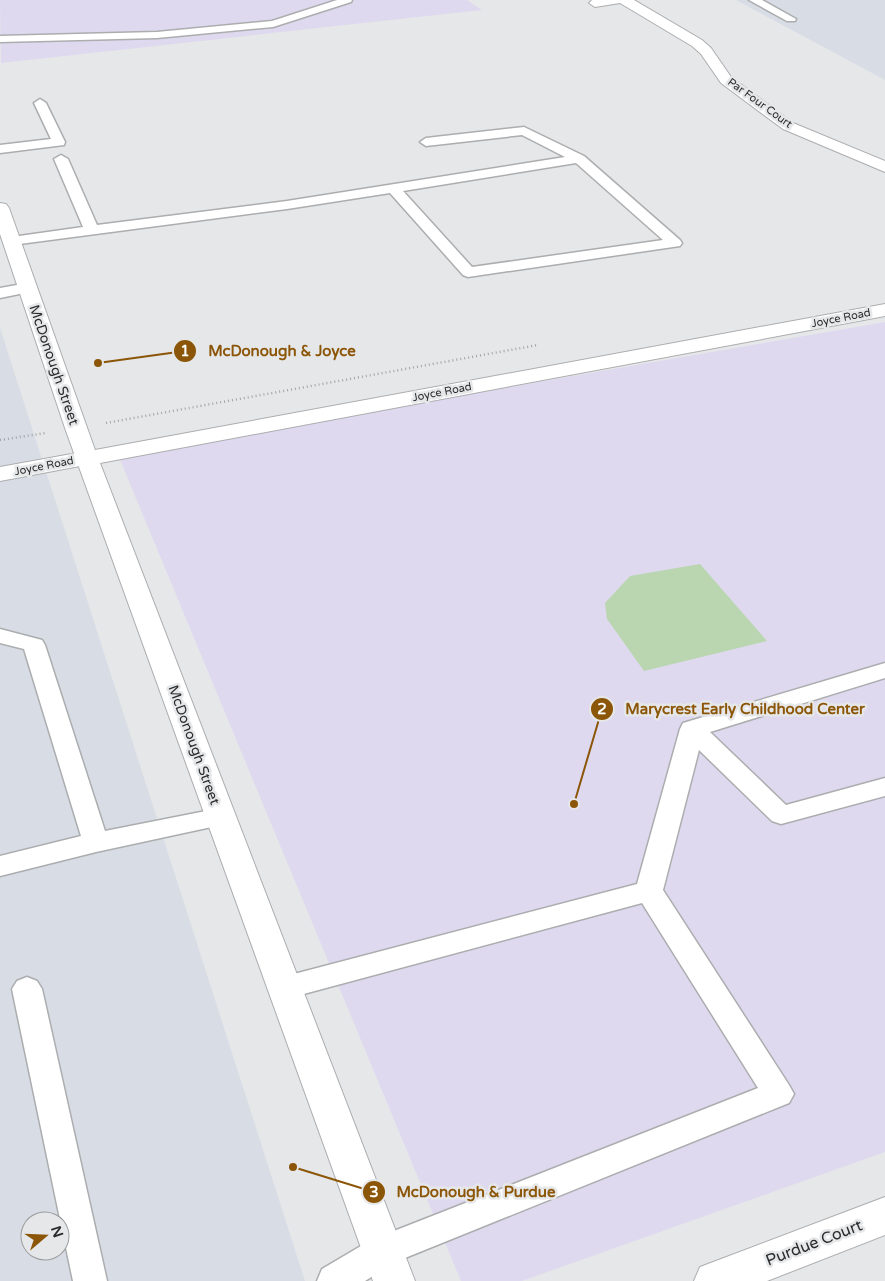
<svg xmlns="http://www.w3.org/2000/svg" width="885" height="1281" font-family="'Varela Round',sans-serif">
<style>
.built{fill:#d7dce5;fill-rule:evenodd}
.education{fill:#dfd9ef}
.green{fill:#bad6b0}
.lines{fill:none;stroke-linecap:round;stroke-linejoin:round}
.service-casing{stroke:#acadaf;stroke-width:3}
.minor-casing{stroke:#acadaf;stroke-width:2}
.tertiary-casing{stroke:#acadaf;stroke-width:2}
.path{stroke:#a3a4a6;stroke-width:2.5;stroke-dasharray:1 3;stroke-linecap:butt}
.service{fill:#fff;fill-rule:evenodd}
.minor{fill:#fff;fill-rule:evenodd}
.tertiary{fill:#fff;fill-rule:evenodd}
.labels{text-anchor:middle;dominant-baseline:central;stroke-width:5;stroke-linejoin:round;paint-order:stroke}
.far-street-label{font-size:11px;fill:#2a2b2c;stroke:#e6e7e9}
.street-label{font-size:14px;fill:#2a2b2c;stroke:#e6e7e9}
.near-street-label{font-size:16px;fill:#2a2b2c;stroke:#e6e7e9}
.leader{fill:none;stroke:#8c5608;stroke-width:2}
.callout-dot{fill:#8c5608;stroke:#e6e7e9;stroke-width:2}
.mark-label{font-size:15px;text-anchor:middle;font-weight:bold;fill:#fff}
.callout-label{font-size:15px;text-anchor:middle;font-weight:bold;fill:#8c5608;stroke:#e6e7e9;stroke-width:5;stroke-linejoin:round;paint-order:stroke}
</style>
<rect width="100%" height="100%" fill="#e6e7e9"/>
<path class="built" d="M 736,0 L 885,0 L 885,80 Z
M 0,328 L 305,1281 L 0,1281 ZM 30,1221 L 60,1221 L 60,1251 L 30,1251 Z"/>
<path class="education" d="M 0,0 L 467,0 L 482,10 L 1,63 Z
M 885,322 L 885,1152 L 522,1281 L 461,1281 L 118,455 Z"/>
<path class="green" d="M 700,564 L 767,641 L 644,671 L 607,619 L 605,603 L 630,576 Z"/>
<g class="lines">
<defs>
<path id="service" d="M 337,0 L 352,0 L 351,2 L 273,27 L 157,38 L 0,42 L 0,36 L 157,32 L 272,21 Z
M 749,0 L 762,0 L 796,19 L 795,21 L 787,21 Z
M 40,99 L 46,103 L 65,142 L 64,145 L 0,153 L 0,145 L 51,139 L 34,103 Z
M 524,127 L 584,156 L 680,240 L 682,243 L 680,246 L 468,277 L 463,275 L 390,193 L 287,209 L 12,245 L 7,244 L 5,241 L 7,238 L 12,237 L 83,227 L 54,159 L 61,155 L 68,159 L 97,225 L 287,201 L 565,157 L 522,135 L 426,146 L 420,142 L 426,138 ZM 576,163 L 663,240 L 472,267 L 403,191 Z
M 28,283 L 34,285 L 36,288 L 34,291 L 0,298 L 0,288 Z
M 0,629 L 42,640 L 45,645 L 105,831 L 221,808 L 230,811 L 234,817 L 230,823 L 96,852 L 0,876 L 0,856 L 81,836 L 24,649 L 0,643 Z
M 885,663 L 885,678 L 710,732 L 786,805 L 885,778 L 885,796 L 781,824 L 772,821 L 699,750 L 663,890 L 789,1085 L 794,1094 L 789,1103 L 395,1262 L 365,1281 L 317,1281 L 322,1269 L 371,1240 L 758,1088 L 642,903 L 285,999 L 275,995 L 270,987 L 275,979 L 637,884 L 680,729 L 683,723 Z
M 27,977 L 37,981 L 42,989 L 107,1281 L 73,1281 L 12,989 L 17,981 Z"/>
<path id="minor" d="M 592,0 L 634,0 L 702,40 L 711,48 L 731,77 L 793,123 L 885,161 L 885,172 L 783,129 L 721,83 L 701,54 L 692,46 L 620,3 L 595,7 L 589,3 Z
M 88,451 L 96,453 L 100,458 L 96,463 L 0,481 L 0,467 Z
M 885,1197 L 885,1235 L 767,1281 L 694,1281 L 700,1267 Z"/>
<path id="tertiary" d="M 0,203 L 6,204 L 9,208 L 95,450 L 885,304 L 885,316 L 100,463 L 415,1281 L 373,1281 L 66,431 L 0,234 Z"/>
</defs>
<use href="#service" class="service-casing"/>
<use href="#minor" class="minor-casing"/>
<use href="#tertiary" class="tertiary-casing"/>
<path class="path" d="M 106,423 L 538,345
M 0,440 L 46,433"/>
<use href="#service" class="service"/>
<use href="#minor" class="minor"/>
<use href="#tertiary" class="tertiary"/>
</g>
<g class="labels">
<g class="far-street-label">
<text transform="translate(760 103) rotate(36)">Par Four Court</text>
<text transform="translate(841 318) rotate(-11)">Joyce Road</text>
<text transform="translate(442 392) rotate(-11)">Joyce Road</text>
<text transform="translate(44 466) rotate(-11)">Joyce Road</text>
</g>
<g class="street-label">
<text transform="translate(54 365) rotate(71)">McDonough Street</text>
<text transform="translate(194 745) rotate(70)">McDonough Street</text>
</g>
<g class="near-street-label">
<text transform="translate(814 1243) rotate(-21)">Purdue Court</text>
</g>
</g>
<path class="leader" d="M98 363L185 351M574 804L602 709M293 1167L374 1192"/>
<g class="callout-dot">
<circle cx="98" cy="363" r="5"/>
<circle cx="574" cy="804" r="5"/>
<circle cx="293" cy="1167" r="5"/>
<circle cx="185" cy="351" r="12"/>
<circle cx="602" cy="709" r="12"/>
<circle cx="374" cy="1192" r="12"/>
</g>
<g class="mark-label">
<text x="185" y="356">1</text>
<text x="602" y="714">2</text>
<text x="374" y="1197">3</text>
</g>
<g class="callout-label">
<text x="282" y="356">McDonough &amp; Joyce</text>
<text x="745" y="714">Marycrest Early Childhood Center</text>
<text x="476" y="1197">McDonough &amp; Purdue</text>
</g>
<g transform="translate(45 1236) rotate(71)"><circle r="24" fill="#e6e7e9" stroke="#9b9c9d"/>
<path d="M0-4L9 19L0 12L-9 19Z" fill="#8c5608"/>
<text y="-8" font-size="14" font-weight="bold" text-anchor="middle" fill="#2a2b2c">N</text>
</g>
</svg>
